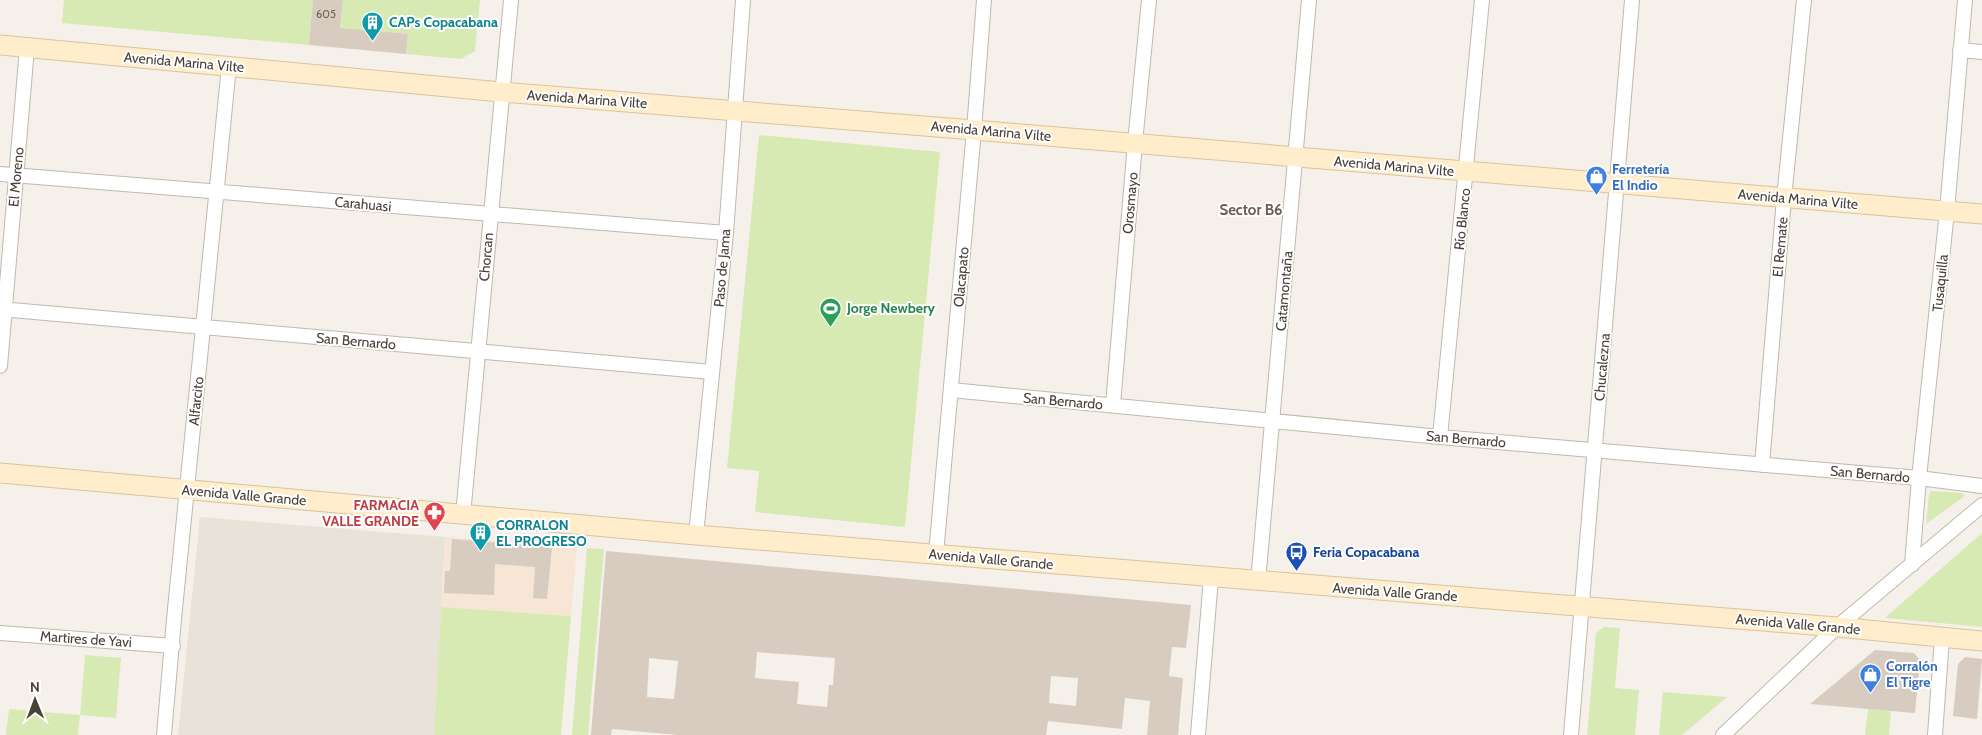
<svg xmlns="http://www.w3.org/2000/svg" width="1982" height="735" font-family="Cabin,sans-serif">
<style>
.residential{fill:#e9e2d8}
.commercial{fill:#f7e6d6}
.green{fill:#d7eab3}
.building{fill:#d7ccbf;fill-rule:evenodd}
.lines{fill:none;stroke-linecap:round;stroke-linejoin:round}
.street-casing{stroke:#c1b8ac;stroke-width:16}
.secondary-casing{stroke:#d9c39b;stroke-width:21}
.street{stroke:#fff;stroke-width:14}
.secondary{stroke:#ffedcb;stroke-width:19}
.labels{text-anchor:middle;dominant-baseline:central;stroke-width:4;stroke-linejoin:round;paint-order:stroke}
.number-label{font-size:11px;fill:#6d645a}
.culture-label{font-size:14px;font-weight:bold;fill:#0d838f;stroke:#fff;text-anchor:start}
.street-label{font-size:14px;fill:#4a4138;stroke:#fff}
.shop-label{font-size:14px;font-weight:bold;fill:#366cbe;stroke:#fff;text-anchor:start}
.leisure-label{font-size:14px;font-weight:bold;fill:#27864d;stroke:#fff;text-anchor:start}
.health-label{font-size:14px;font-weight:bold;fill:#be3a42;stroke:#fff;text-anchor:end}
.transit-label{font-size:14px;font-weight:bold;fill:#164399;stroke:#fff;text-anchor:start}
.neighbourhood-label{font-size:15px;font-weight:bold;fill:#6d5e4f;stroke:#fff}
</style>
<rect width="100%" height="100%" fill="#f5f1ea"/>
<path class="residential" d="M 200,517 L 445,537 L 434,735 L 178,735 Z"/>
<path class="commercial" d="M 445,537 L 577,547 L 571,616 L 441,607 Z"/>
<path class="green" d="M 64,0 L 313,0 L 309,45 L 62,23 Z
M 343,0 L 480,0 L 475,51 L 461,59 L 406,54 L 408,35 L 340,28 Z
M 759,135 L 940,152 L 905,527 L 755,512 L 759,471 L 727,468 Z
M 1931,491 L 1962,493 L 1965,496 L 1926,524 L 1929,494 Z
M 1982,533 L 1982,627 L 1886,618 L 1887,616 Z
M 587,548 L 604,549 L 588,735 L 572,735 Z
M 441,607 L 571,616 L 561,735 L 434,735 Z
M 1604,627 L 1620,628 L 1615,688 L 1639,690 L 1635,735 L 1587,735 L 1596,633 Z
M 85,655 L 121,658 L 116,718 L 80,715 L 78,735 L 6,735 L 9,709 L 80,715 Z
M 1663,692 L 1727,697 L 1682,735 L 1659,735 Z
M 1868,709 L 1891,711 L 1889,735 L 1865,735 Z"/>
<path class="building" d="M 313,0 L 343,0 L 340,28 L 408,34 L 406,54 L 309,45 Z
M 452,539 L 552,547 L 547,599 L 533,598 L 535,567 L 495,564 L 494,595 L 444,593 L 445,571 L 450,571 Z
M 606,551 L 1191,605 L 1186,648 L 1172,647 L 1169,676 L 1183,678 L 1178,735 L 1147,735 L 1150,701 L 1125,698 L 1122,729 L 1048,721 L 1046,735 L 678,735 L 612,729 L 611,735 L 591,735 ZM 757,652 L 835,658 L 833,685 L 829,685 L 827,707 L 797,704 L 799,682 L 755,678 ZM 649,658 L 678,661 L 674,699 L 647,697 ZM 1051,676 L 1078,678 L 1076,706 L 1049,703 Z
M 1875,650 L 1914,653 L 1920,660 L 1915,713 L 1810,704 Z
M 1965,657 L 1982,659 L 1977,719 L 1953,716 L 1958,664 Z"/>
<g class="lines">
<defs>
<path id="street" d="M 1960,50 L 1982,52
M 0,174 L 726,233
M 0,309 L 712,372
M 0,366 L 27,48
M 951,390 L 1440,437 L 1919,478 L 1982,486
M 1113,405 L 1135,143 L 1149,0
M 1440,437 L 1482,0
M 1762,465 L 1784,198 L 1804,0
M 463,515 L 511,0
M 696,535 L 726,233 L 743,0
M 936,554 L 974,130 L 984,0
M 1912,565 L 1919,478 L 1947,211 L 1965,0
M 1258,582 L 1309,0
M 0,633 L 173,646
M 164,735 L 174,619 L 229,66
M 1198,735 L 1211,578
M 1571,735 L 1632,0
M 1723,735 L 1837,627 L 1982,505
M 1935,735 L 1942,638"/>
<path id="secondary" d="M 0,45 L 501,92 L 974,130 L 1982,214
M 0,473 L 696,535 L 1837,627 L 1982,641"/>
</defs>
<use href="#street" class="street-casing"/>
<use href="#secondary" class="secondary-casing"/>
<use href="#street" class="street"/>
<use href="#secondary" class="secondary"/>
</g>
<defs>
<symbol id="building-pin" viewBox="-11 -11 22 30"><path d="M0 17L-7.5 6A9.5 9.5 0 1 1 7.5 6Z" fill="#0f9aa8" stroke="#fff"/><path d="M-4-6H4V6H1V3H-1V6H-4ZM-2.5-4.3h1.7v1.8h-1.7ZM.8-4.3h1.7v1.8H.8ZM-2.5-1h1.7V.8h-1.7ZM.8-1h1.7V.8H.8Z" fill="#fff"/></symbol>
<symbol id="shop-pin" viewBox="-11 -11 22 30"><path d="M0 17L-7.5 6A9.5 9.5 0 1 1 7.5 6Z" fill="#3f7fe0" stroke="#fff"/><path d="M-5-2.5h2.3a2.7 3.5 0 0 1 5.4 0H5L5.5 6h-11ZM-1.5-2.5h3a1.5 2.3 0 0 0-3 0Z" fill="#fff"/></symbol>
<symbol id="stadium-pin" viewBox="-11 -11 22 30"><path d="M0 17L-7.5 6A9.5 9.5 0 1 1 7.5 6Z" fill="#2e9e5b" stroke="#fff"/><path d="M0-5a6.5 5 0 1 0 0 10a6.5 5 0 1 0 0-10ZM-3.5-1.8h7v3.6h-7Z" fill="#fff"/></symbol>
<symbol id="pharmacy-pin" viewBox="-11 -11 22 30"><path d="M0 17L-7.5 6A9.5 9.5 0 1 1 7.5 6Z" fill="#e0444e" stroke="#fff"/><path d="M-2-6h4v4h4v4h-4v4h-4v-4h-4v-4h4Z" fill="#fff"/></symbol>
<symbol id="bus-pin" viewBox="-11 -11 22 30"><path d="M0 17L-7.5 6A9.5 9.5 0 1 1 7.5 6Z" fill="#1a4fb4" stroke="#fff"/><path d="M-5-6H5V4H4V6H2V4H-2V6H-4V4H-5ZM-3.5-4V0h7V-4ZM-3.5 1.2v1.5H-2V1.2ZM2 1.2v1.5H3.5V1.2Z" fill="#fff"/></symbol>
</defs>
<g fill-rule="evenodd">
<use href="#building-pin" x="360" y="10" width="25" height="34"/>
<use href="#shop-pin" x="1584" y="164" width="25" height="34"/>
<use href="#stadium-pin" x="818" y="296" width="25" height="34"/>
<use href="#pharmacy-pin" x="422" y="500" width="25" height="34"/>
<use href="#building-pin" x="468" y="520" width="25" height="34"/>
<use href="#bus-pin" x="1284" y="540" width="25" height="34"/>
<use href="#shop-pin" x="1858" y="662" width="25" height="34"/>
</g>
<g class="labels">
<g class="number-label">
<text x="326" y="14">605</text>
</g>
<g class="culture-label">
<text x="389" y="22">CAPs Copacabana</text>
<text x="496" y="525">CORRALON<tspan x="496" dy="16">EL PROGRESO</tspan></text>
</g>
<g class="street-label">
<text transform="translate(184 62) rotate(5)">Avenida Marina Vilte</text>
<text transform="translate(587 99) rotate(4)">Avenida Marina Vilte</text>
<text transform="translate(991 131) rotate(5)">Avenida Marina Vilte</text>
<text transform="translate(1394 166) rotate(5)">Avenida Marina Vilte</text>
<text transform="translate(16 177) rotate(-85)">El Moreno</text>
<text transform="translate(1798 199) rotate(5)">Avenida Marina Vilte</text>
<text transform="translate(1130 203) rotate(-85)">Orosmayo</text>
<text transform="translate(363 204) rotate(5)">Carahuasi</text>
<text transform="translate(1462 219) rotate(-84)">Río Blanco</text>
<text transform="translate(1780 247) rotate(-85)">El Remate</text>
<text transform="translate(486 257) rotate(-85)">Chorcan</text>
<text transform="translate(722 268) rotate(-85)">Paso de Jama</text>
<text transform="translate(961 277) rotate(-85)">Olacapato</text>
<text transform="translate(1940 283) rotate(-84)">Tusaquilla</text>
<text transform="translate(1284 291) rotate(-85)">Catamontaña</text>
<text transform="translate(356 341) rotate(5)">San Bernardo</text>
<text transform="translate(1602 367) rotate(-85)">Chucalezna</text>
<text transform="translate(196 401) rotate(-84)">Alfarcito</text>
<text transform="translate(1063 401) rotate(5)">San Bernardo</text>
<text transform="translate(1466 439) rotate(5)">San Bernardo</text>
<text transform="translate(1870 474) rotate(5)">San Bernardo</text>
<text transform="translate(244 495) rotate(5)">Avenida Valle Grande</text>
<text transform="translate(991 559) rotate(5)">Avenida Valle Grande</text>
<text transform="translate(1395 592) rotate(4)">Avenida Valle Grande</text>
<text transform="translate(1798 624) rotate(5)">Avenida Valle Grande</text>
<text transform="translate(86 639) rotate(4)">Martires de Yavi</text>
</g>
<g class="shop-label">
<text x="1612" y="169">Ferretería<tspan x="1612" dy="16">El Indio</tspan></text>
<text x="1886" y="666">Corralón<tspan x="1886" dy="16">El Tigre</tspan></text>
</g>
<g class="leisure-label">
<text x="847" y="308">Jorge Newbery</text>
</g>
<g class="health-label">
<text x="419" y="505">FARMACIA<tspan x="419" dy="16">VALLE GRANDE</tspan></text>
</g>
<g class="transit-label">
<text x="1313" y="552">Feria Copacabana</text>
</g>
<g class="neighbourhood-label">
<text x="1251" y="210">Sector B6</text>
</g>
</g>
<g transform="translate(35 700) rotate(359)" stroke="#ffffff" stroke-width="4" paint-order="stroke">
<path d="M0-4L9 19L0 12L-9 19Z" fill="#4a4138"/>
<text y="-8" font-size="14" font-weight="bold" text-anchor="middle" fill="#4a4138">N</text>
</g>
</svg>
